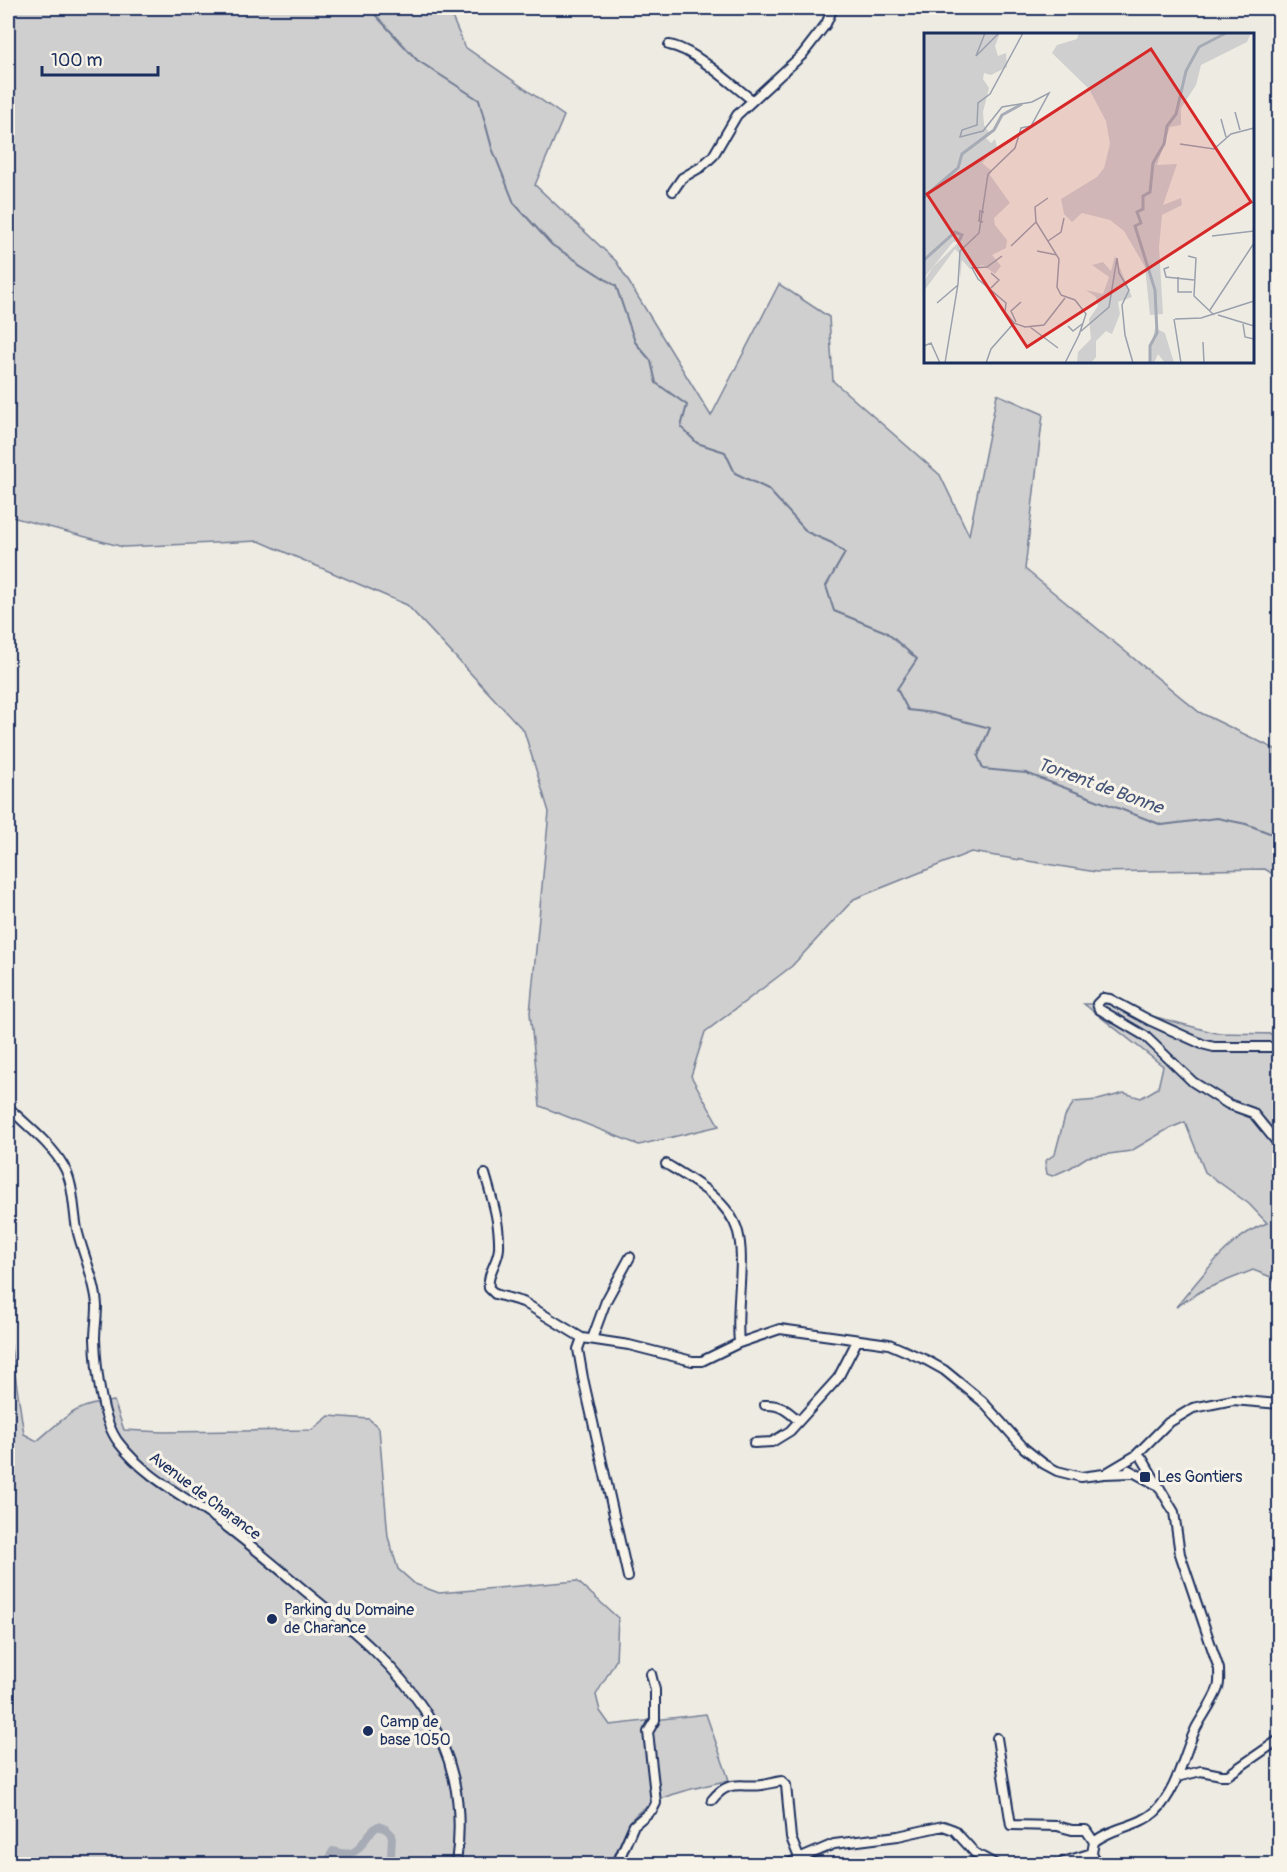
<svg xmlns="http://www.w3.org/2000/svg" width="1287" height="1872" font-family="Pangolin,sans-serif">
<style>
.green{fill:#cfcfcf;stroke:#757f96;stroke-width:1.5}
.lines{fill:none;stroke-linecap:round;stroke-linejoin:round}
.stream{stroke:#6e7992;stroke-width:2}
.canal{stroke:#a6abb5;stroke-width:8}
.minor-casing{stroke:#1b2f5e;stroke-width:12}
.minor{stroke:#f7f3e8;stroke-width:8}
.poi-dot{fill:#1b2f5e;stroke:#f7f3e8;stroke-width:2}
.labels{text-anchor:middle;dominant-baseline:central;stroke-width:6;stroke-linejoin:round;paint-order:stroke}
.poi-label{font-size:16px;fill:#1b2f5e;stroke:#f7f3e8;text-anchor:start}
.street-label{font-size:16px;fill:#1b2f5e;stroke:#f7f3e8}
.water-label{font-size:18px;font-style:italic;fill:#455478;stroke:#f7f3e8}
.inset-river{fill:none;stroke:#a6abb5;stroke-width:3}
.inset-road{fill:none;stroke:#9aa0ad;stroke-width:1.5}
.view{fill:#d62828;fill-opacity:0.15;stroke:#d62828;stroke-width:3}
.inset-edge{fill:none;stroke:#1b2f5e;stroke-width:3}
</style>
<rect width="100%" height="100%" fill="#eeebe2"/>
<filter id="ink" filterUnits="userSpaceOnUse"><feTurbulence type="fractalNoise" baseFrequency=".0167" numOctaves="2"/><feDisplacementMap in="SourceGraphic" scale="12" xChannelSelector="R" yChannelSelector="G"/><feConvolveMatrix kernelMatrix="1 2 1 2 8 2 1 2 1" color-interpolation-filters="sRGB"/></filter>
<g filter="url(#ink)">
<path class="green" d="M 8,8 L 448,8 L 465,47 L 564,116 L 535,185 L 616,261 L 711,416 L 779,284 L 829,317 L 833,381 L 940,475 L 969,535 L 997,394 L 1043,414 L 1025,569 L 1199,712 L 1279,751 L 1279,878 L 1265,869 L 1096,872 L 971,852 L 854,899 L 792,966 L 705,1032 L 691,1076 L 719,1126 L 639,1145 L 540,1106 L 530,1013 L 549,812 L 524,731 L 407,605 L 259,541 L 123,547 L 8,516 Z
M 1084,1004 L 1107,1004 L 1216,1033 L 1279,1034 L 1279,1287 L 1271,1277 L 1253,1270 L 1203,1290 L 1176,1307 C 1202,1277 1228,1237 1267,1223 L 1249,1204 L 1205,1172 L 1185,1122 L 1168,1129 L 1131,1151 L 1087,1157 L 1070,1168 L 1052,1176 L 1047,1174 L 1045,1161 L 1055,1154 L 1065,1116 L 1074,1102 L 1098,1100 L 1124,1093 L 1141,1098 L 1158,1088 L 1163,1066 Z
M 8,1327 L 24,1434 L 37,1441 C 67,1416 73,1405 114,1401 L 124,1430 L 163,1432 L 312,1430 L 329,1416 L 369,1419 L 379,1428 L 388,1537 L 398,1569 L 415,1584 L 439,1593 L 577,1581 L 618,1618 L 616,1660 L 596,1695 L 600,1711 L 610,1725 L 706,1714 L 729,1780 C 701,1787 652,1795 633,1818 C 623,1831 620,1850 609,1864 L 405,1864 L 389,1855 L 382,1864 L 8,1864 Z"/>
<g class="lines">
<path class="stream" d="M 369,8 L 417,60 L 479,100 L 492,148 L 514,203 L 552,245 L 616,286 L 635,342 L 651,361 L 656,383 L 687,405 L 681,427 L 697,443 L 725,452 L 735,473 L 768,489 L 807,532 L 832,543 L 845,553 L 826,586 L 834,611 L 886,632 L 917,659 L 897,689 L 908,710 L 933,713 L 990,728 L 978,756 L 983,769 L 1026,773 L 1162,825 L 1217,818 L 1246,824 L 1280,837"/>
<path class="canal" d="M 8,1811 L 9,1864
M 331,1864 L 330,1856 L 333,1851 C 363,1861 358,1840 378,1826 L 386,1829 L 392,1835 L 391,1856 L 395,1864"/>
<defs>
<path id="minor" d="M 669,45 C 694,49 731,84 752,100
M 673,191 L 682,178 L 701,167 L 713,156 L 737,115 L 802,55 L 826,24 L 833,8
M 1280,1047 L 1214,1047 L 1202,1044 L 1149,1020 L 1110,999 L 1103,998 L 1097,1004 L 1099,1009 L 1145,1036 L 1193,1082 L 1228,1104 L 1253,1113 L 1280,1146
M 8,1107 C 26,1125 50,1143 63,1165 C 74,1183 73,1208 77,1229 C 82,1253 96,1281 97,1306 C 97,1317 95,1328 95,1339 C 96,1368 101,1420 119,1443 C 144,1476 182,1495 215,1518 C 248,1542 279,1569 310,1595 C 401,1669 474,1736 456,1864
M 666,1164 C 692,1180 729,1200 738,1232 C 742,1248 741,1266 740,1283 C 739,1303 737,1323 739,1343
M 485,1174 C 492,1198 500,1223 499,1248 C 498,1263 487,1272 489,1288 L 495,1294 L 523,1302 L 582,1338 L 629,1345 L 692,1361 L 702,1361 L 739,1343 L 780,1329 L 889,1344 L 926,1360 L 944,1370 L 982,1401 L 1024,1448 L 1044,1464 L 1057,1471 L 1081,1477 L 1104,1474 L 1132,1473
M 582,1338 L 578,1349 L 583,1378 L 628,1577
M 592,1339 L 606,1301 L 630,1257
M 765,1405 C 780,1404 788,1411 799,1421
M 754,1443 L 772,1442 L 790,1431 L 838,1378 L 857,1341
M 1129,1470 L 1155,1484
M 1108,1472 L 1135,1456 L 1168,1423 L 1193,1408 L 1233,1400 L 1280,1404
M 997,1738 L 1011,1825 L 1057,1826 L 1072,1830 L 1086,1830 L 1094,1842
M 1177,1777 L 1201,1771 L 1221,1775 L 1228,1775 L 1280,1739
M 712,1800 C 729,1778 741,1788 762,1785 C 769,1784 775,1782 782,1781 L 786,1785 L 791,1838 L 800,1860
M 617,1864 L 634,1825 L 653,1809 L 656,1803 L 648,1732 L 655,1720 L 655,1690 L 651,1674
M 787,1864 L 834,1844 L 898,1836 L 943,1826 L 954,1830 L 975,1853 L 995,1864
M 1057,1864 L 1092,1853
M 1096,1864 L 1092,1853 L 1094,1842 C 1112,1827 1139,1827 1156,1811 C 1178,1789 1183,1755 1196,1728 C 1203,1715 1213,1702 1218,1688 C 1220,1682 1219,1676 1219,1669 L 1180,1554 L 1174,1512 L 1142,1458"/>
</defs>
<use href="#minor" class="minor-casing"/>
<use href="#minor" class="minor"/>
</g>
</g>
<g class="poi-dot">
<rect x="1139" y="1471" width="12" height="12" rx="3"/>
<circle cx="272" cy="1619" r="6"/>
<circle cx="368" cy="1731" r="6"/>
</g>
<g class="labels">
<g class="poi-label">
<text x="1157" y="1477">Les Gontiers</text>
<text x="284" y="1610">Parking du Domaine<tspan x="284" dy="18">de Charance</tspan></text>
<text x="380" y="1722">Camp de<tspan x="380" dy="18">base 1050</tspan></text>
</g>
<g class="street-label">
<text transform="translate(205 1496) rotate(37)">Avenue de Charance</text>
</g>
<g class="water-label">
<text transform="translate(1100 786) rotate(20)">Torrent de Bonne</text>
</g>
</g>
<g transform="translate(924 33)">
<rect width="330" height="330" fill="#eeebe2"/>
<path d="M 0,0 L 76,0 L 71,13 L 74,23 L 82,20 L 83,34 L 67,42 L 60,40 L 59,46 L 65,55 L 59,79 L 60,92 L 66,101 L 62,105 L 67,110 L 71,106 L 73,114 L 58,130 L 68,138 L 66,142 L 86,170 L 70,185 L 71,192 L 83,207 L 82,215 L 68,222 L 77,233 L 71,241 L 59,232 L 46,236 L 38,227 L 36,245 L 35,220 L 31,216 L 0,258 L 0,248 L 9,234 L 36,208 L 29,209 L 0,245 ZM 155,0 L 327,0 L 323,9 L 277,32 L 272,52 L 257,75 L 257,92 L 246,94 L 233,132 L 253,131 L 239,172 L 257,165 L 258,172 L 238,182 L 235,214 L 239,281 L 226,282 L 221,234 L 200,198 L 186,187 L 158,180 L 148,189 L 140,181 L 137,166 L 173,144 L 180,135 L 186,111 L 182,88 L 165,56 L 128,20 L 133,12 L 153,6 ZM 191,223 L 208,264 L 194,269 L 196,281 L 188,301 L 182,298 L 172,308 L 172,324 L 167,330 L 153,330 L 154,319 L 167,306 L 165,286 L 174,273 L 172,264 L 162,257 L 179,261 L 185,244 L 168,232 L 179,229 L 187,238 ZM 231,295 L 241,300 L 250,330 L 241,330 L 234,321 L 230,330 L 224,330 Z" fill="#cfcfcf"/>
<path class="inset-river" d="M 0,164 L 34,135 L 38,121 L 70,97 L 78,82 L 98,71M 0,227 L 31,199 L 38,202 L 35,208M 226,330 L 226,313 L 233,300 L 231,257 L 211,193 L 217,190 L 213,179 L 219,176 L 219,163 L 226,159 L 229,130 L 240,111 L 243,93 L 252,81 L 262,38 L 275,14 L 302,0"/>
<path class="inset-road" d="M 61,0 L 52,23 L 75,0M 311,79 L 316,97M 297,86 L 302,104M 256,111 L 290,116 L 307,101 L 330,95M 124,165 L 111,174 L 112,189 L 135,226 L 133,254 L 137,262M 59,189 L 55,188 L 56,178 L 60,179M 288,203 L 330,198M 124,208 L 137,199 L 140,185M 87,213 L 112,189M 113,218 L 133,222M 78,223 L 63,234 L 48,235 L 54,246 L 82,270 L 81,279 L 90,290 L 101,294 L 120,292 L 141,265M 264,223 L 272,225 L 270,263 L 290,282M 245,234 L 240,236 L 242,244 L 270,247M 254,244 L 254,259 L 268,259M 67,255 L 75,247 L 67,240M 137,262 L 151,267 L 162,281 L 156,299 L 185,274 L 193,225 L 195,240 L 205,257 L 198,272 L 201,302 L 209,330M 13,270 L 34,252M 286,277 L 330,210M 294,282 L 330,293M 277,285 L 330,268M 250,286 L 257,330M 251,286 L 278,285M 92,289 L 87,278 L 97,269M 319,291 L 321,304 L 330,306M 144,293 L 149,298 L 158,291M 106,294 L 134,315M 279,309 L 280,330M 0,313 L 7,310 L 16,330M 21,330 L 34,251 L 36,218 L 55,200 L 64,141 L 91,115 L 97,95 L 107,93 L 125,60 L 108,69 L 78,74 L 59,98 L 36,104 L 38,97 L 53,92 L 54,70 L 66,61 L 99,0M 62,330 L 67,316 L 90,290M 141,330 L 156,300"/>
<path class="view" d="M 227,16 L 327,169 L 103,314 L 3,161 Z"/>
<rect width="330" height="330" class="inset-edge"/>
</g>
<rect width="1287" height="1872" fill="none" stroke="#f7f3e8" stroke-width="30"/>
<rect x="15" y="15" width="1257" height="1842" fill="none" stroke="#1b2f5e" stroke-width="2" filter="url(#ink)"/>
<path d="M42 66v9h116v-9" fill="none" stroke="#1b2f5e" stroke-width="3"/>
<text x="51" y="66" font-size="18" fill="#1b2f5e" stroke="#f7f3e8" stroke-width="4.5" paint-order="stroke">100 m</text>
</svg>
